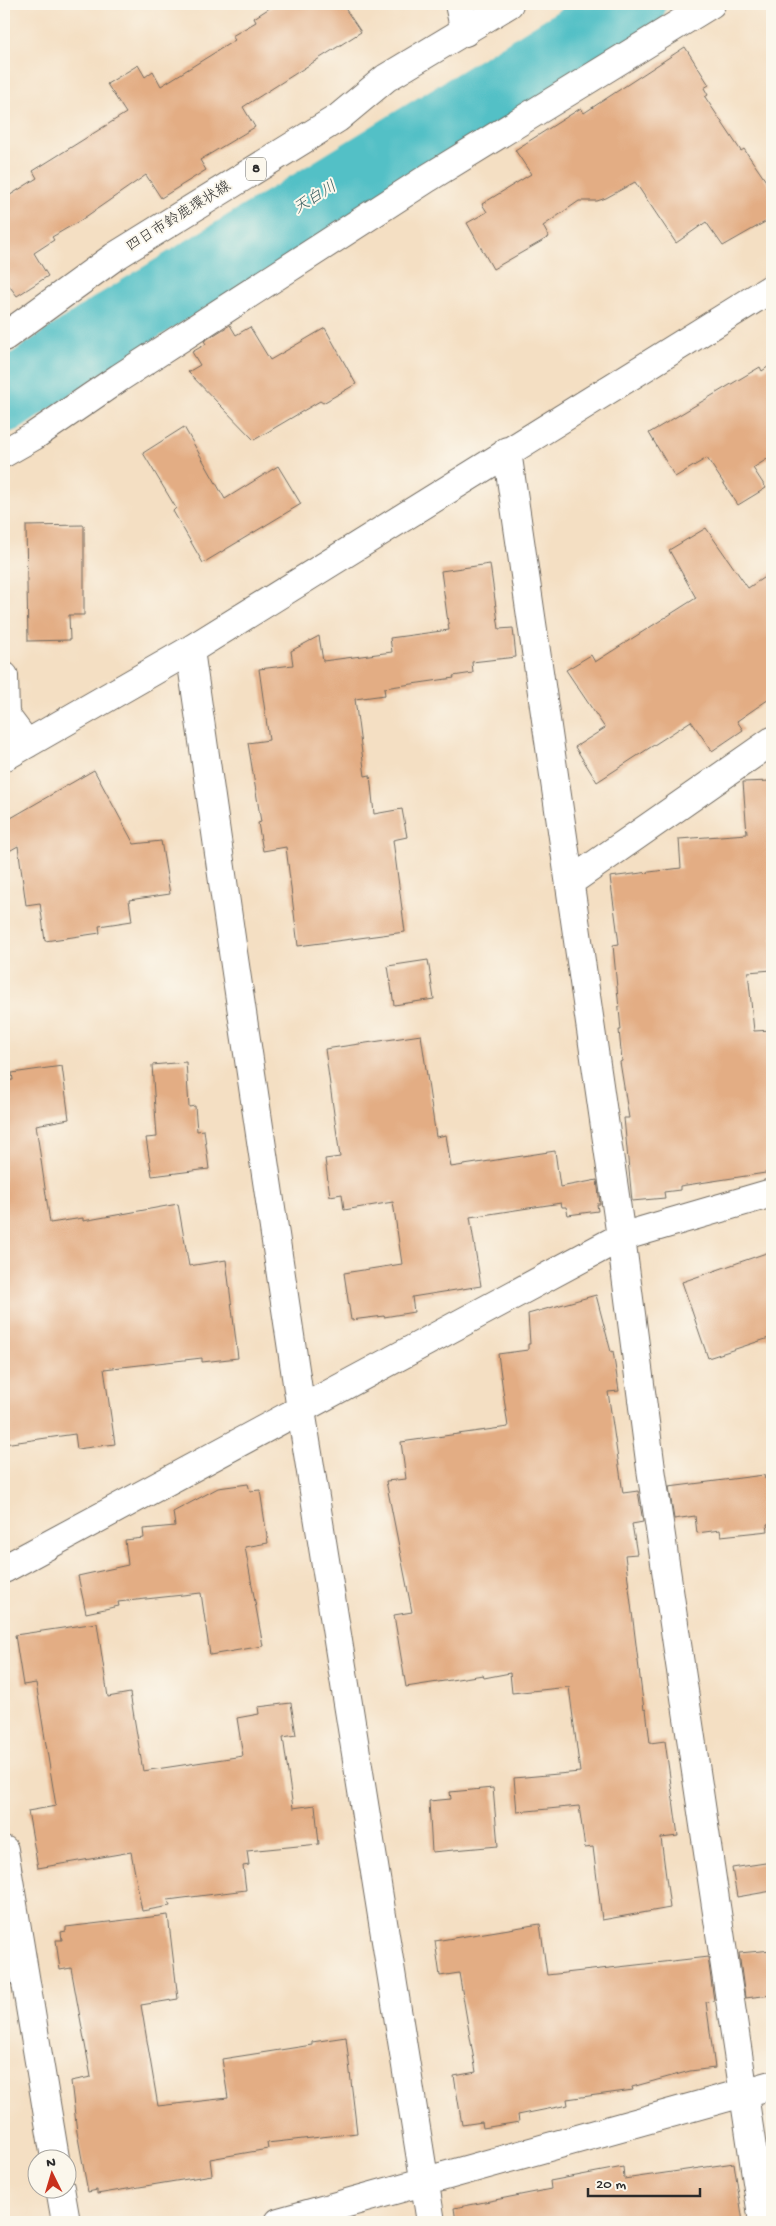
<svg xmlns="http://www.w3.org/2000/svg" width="776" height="2226" font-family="'Gochi Hand','Klee One',sans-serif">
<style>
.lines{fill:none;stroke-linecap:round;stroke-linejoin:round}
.river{stroke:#52c0c6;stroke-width:68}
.building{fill:#e3ad84}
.minor-casing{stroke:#716a60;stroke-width:30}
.major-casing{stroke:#716a60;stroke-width:30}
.minor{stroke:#fff;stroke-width:28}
.major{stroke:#fff;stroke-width:28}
.labels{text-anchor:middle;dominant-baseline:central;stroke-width:4;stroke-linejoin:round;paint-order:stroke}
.shield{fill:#fbf7ec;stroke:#696865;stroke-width:1}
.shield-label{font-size:14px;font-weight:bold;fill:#2b2b2b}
.street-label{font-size:15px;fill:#2b2b2b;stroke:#fbf7ec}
.water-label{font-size:16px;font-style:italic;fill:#395f61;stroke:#fbf7ec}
</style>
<rect width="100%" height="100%" fill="#fbf7ec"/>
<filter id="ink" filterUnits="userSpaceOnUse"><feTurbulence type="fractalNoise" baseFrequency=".02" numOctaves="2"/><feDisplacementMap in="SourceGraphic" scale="10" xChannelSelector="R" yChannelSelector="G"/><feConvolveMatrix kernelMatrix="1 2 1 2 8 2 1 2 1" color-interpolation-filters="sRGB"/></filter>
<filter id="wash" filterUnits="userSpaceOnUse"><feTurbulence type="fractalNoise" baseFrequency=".0096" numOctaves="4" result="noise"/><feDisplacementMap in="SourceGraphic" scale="20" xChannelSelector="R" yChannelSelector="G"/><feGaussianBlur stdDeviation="1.12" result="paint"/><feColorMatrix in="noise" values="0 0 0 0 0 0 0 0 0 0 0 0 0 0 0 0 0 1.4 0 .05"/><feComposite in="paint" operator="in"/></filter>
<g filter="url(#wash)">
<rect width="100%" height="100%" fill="#f4dfc3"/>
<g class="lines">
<path class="river" d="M 4,399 L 109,328 L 574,41 L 632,4"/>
</g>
<g id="blocks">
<path class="building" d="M 276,4 L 342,4 L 361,32 L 243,107 L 255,127 L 200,160 L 206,170 L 161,198 L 146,175 L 81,220 L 52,237 L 54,240 L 34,253 L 48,276 L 17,296 L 4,279 L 4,199 L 37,178 L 33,171 L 126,113 L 107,84 L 138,65 L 145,77 L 153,71 L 161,86 L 235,40 L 232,36 L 256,22 L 254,18 Z
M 685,47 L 709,85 L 704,88 L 708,95 L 705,97 L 741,151 L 744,149 L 772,190 L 772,218 L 723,246 L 706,222 L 676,243 L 635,182 L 606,198 L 597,201 L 579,201 L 543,226 L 549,237 L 493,269 L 467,223 L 487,212 L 482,204 L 531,174 L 515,150 L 581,108 L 584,113 Z
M 230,325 L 236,335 L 250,327 L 270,360 L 325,328 L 356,384 L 323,403 L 320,401 L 254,440 L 188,372 L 200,365 L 192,352 L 206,344 L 204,341 Z
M 772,364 L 772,456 L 753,468 L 766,488 L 738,505 L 707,458 L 675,477 L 649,433 L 760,367 L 762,371 Z
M 184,427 L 225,499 L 278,466 L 301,504 L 203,563 L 173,511 L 176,508 L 143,453 Z
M 84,525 L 84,615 L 69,615 L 70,640 L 28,641 L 26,526 Z
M 706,528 L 748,588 L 772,572 L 772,697 L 737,721 L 743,730 L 712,751 L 691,721 L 597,782 L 575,747 L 605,728 L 566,670 L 591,655 L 595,662 L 696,598 L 669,550 Z
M 490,564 L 499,629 L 513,628 L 516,657 L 472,662 L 473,673 L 453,676 L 454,678 L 384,688 L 385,695 L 355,699 L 365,776 L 370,775 L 374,814 L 402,809 L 407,837 L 393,840 L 405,932 L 298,946 L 286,847 L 263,851 L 258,823 L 261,822 L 248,743 L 269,740 L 259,669 L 293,665 L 291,651 L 319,636 L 323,661 L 392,652 L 390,638 L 449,630 L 441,571 Z
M 94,770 L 134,844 L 161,841 L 170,894 L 129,900 L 132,921 L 99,926 L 100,933 L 45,941 L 40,903 L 26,905 L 18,846 L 4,854 L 4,822 Z
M 772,781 L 772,970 L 748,972 L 754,1031 L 772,1030 L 772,1172 L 680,1186 L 680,1190 L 664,1192 L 665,1198 L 632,1201 L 624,1118 L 629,1118 L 620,1062 L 622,1061 L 619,1030 L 621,1030 L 613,945 L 619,944 L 610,877 L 681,868 L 679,839 L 747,834 L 743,782 Z
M 428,960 L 434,999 L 394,1005 L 388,966 Z
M 421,1035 L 436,1137 L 446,1135 L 451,1167 L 555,1151 L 560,1187 L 597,1180 L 600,1204 L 597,1204 L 598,1211 L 568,1215 L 566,1207 L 562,1207 L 561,1203 L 470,1217 L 481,1286 L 412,1297 L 414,1312 L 384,1317 L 384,1316 L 351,1320 L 344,1273 L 402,1264 L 393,1202 L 344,1210 L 342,1194 L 330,1196 L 325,1159 L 340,1157 L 325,1049 Z
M 186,1062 L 189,1107 L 195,1106 L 197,1131 L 204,1130 L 209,1169 L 152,1176 L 146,1138 L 157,1137 L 152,1065 Z
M 62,1066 L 69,1119 L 36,1125 L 50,1223 L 83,1218 L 83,1221 L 178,1204 L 189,1266 L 226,1260 L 238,1358 L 202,1362 L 202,1358 L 104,1369 L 115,1444 L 77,1449 L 75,1434 L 4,1444 L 4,1081 L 13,1080 L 12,1073 Z
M 772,1251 L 772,1337 L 708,1358 L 682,1282 Z
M 596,1295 L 611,1352 L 613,1351 L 619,1391 L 608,1392 L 623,1493 L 638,1491 L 643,1522 L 632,1524 L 637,1554 L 625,1555 L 644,1710 L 646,1709 L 650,1743 L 665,1741 L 678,1836 L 661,1838 L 670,1908 L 602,1920 L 593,1847 L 585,1848 L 579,1806 L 517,1812 L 514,1778 L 580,1772 L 569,1687 L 512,1693 L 510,1673 L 484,1678 L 483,1675 L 406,1687 L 394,1615 L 412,1612 L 386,1481 L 406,1479 L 401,1442 L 508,1427 L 498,1354 L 528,1350 L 528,1344 L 530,1344 L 528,1314 Z
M 764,1475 L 765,1479 L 772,1478 L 772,1523 L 767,1524 L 768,1531 L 721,1536 L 720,1530 L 697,1533 L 695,1516 L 674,1519 L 669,1487 Z
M 248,1484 L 250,1491 L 260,1490 L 268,1543 L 245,1547 L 263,1646 L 210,1655 L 201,1593 L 118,1602 L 119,1606 L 86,1613 L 78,1576 L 128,1565 L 125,1540 L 144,1538 L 143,1529 L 175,1526 L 173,1512 L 218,1488 Z
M 97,1623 L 108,1697 L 130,1693 L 143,1771 L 243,1756 L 237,1718 L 259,1714 L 258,1707 L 291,1703 L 296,1735 L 283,1737 L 293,1808 L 315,1805 L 319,1844 L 247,1851 L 249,1865 L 243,1866 L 246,1890 L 168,1900 L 170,1906 L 142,1911 L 131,1852 L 38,1868 L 28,1811 L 56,1806 L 36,1683 L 23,1685 L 15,1635 Z
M 493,1788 L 498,1846 L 432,1852 L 429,1801 L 451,1799 L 450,1792 Z
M 772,1862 L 772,1891 L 737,1897 L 732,1868 Z
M 168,1915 L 178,1999 L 141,2005 L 158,2106 L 228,2098 L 222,2059 L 312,2045 L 312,2042 L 346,2037 L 357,2133 L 267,2143 L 268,2149 L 210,2159 L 212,2175 L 97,2194 L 97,2190 L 88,2192 L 77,2132 L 71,2081 L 91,2077 L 71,1968 L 60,1970 L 56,1940 L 62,1940 L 61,1932 L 66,1931 L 66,1927 Z
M 540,1924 L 547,1975 L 708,1957 L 714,2001 L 706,2002 L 715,2068 L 690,2071 L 632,2087 L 633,2090 L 567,2099 L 568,2105 L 518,2115 L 519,2122 L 483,2128 L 482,2122 L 462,2125 L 454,2076 L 476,2072 L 459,1973 L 440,1976 L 435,1941 Z
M 772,1950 L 772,1995 L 745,1998 L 739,1953 Z
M 734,2163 L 743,2222 L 456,2222 L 454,2208 L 551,2189 L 550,2181 L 623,2167 L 624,2179 Z"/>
</g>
</g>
<g filter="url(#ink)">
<use href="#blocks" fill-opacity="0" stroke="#716a60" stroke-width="1"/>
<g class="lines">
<defs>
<path id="minor" d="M 459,4 L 465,32
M 507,451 L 621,1237 L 651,1469 L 763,2222
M 4,453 L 34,436 L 119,378 L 428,178 L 711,4
M 190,650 L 233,952 L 301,1410 L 431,2222
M 4,676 L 5,715 L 27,744
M 4,757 L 190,650 L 772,288
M 570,882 L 772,741
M 4,1569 L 621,1237 L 772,1193
M 4,1850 L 55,2158
M 60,2188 L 66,2222
M 279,2222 L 772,2085"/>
<path id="major" d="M 4,337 L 114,257 L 338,118 L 386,78 L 509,4"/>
</defs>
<use href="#minor" class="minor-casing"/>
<use href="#major" class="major-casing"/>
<use href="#minor" class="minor"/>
<use href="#major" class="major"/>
</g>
</g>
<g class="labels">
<rect class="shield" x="246" y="157.5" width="20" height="23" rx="4"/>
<g class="shield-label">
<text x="256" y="169">8</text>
</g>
<g class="street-label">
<text transform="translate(179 217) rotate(-32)">四日市鈴鹿環状線</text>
</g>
<g class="water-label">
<text transform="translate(316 199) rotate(-32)">天白川</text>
</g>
</g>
<rect width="776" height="2226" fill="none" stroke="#fbf7ec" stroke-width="20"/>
<g transform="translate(52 2174) rotate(355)"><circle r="24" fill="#fbf7ec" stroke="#a8a59f"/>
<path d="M0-4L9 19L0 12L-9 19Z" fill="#c8321e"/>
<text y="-8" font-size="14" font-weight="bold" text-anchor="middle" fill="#2b2b2b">N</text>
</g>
<path d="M588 2188v8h112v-8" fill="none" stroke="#2b2b2b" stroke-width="2.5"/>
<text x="596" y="2188" font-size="15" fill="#2b2b2b" stroke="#fbf7ec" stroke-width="4" paint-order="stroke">20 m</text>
</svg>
